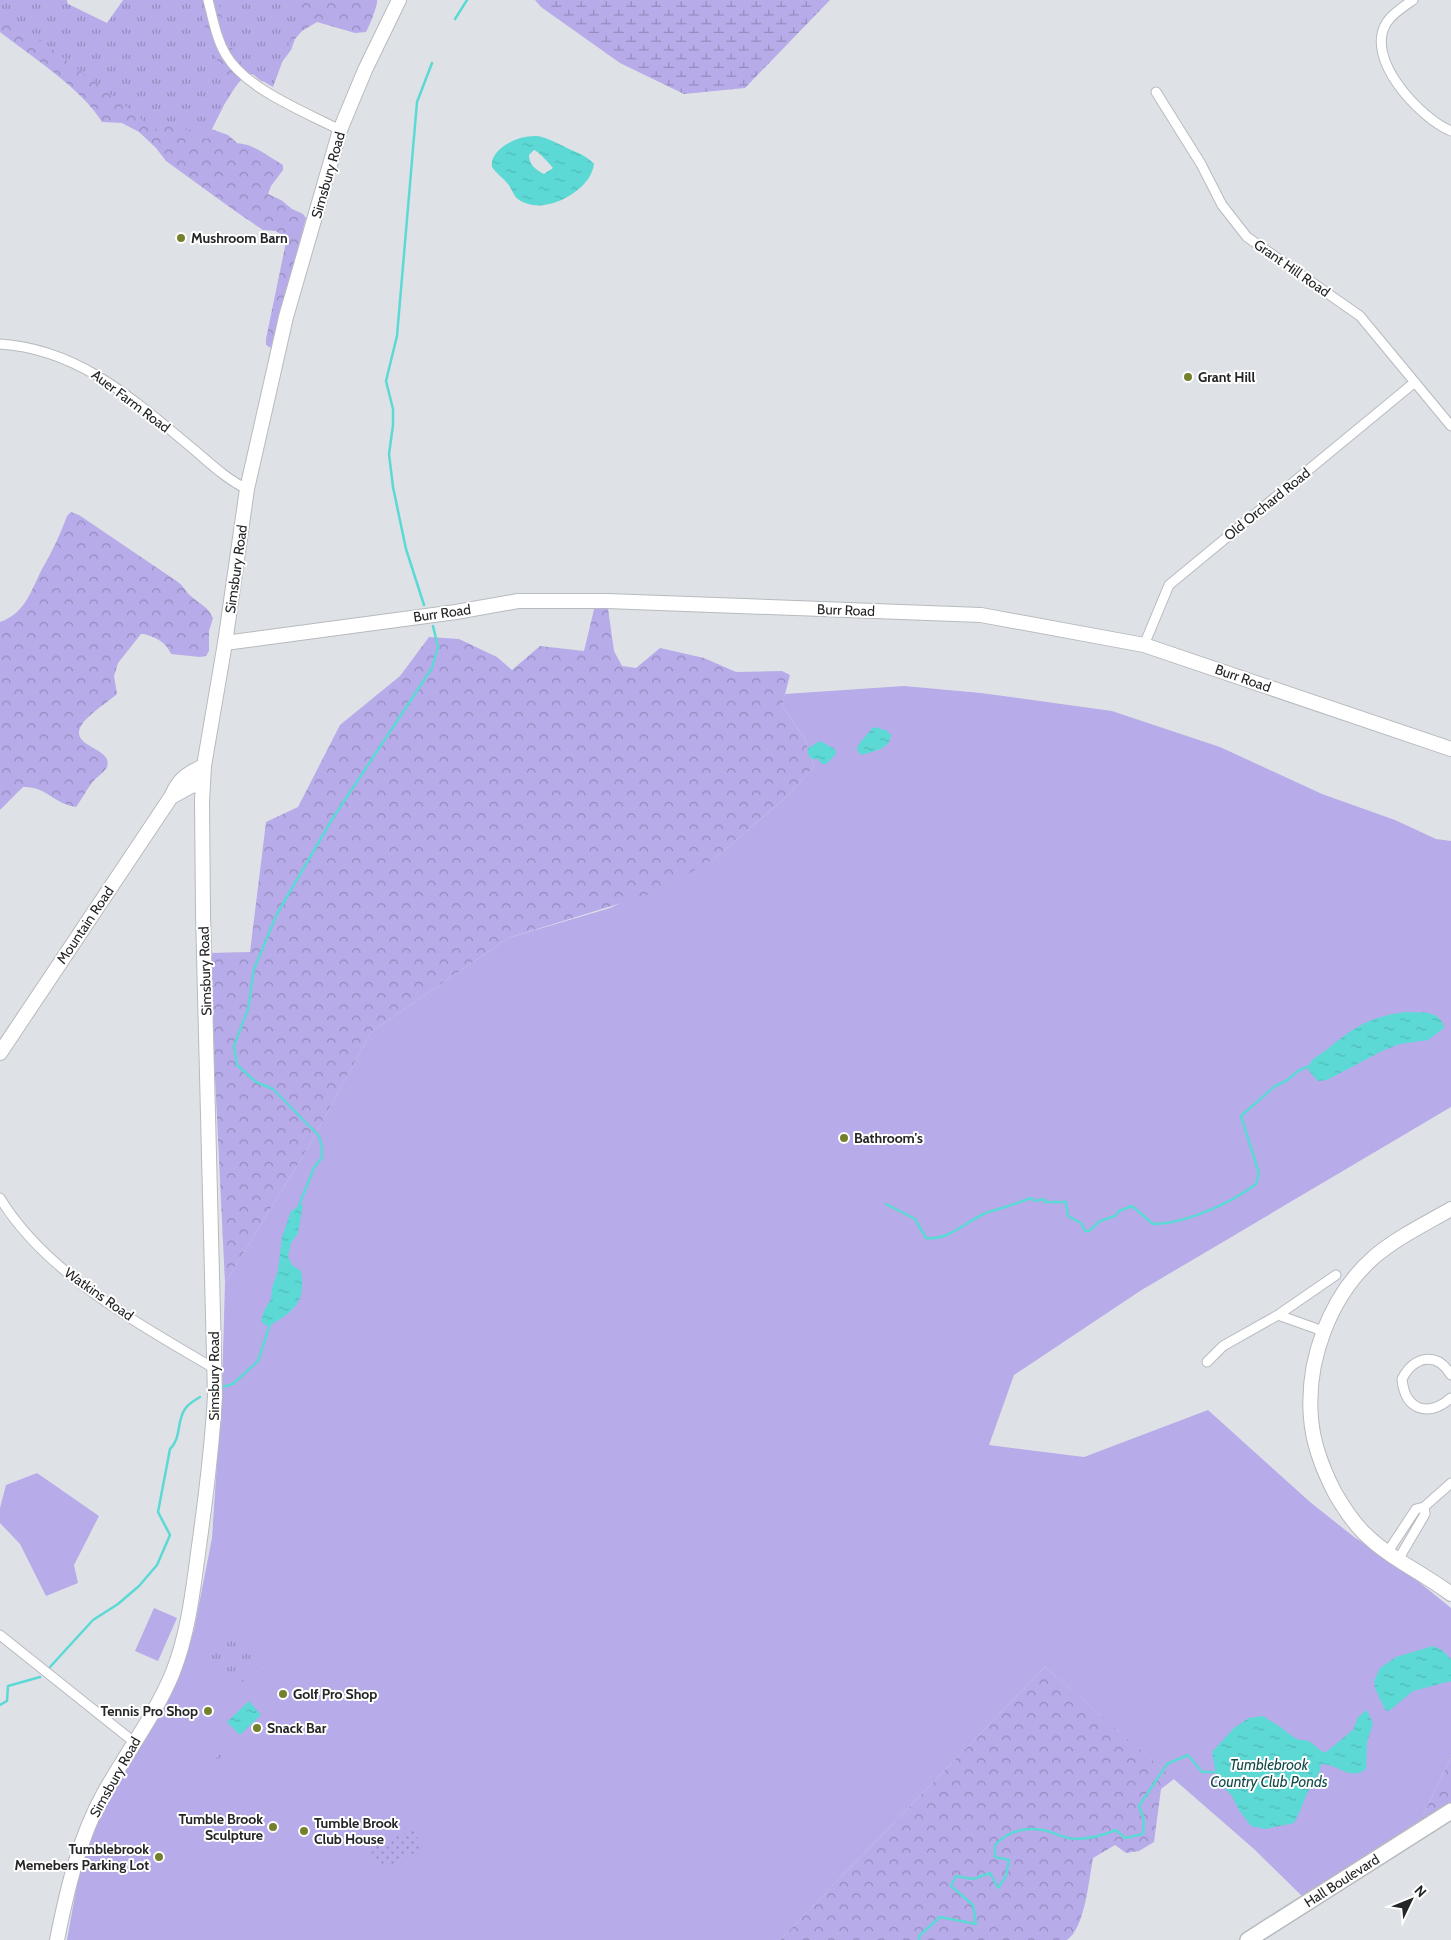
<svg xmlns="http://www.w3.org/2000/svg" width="1451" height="1940" font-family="Cabin,sans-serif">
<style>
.grass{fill:#b7abe9}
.forest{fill:url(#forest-crowns)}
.wetland{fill:url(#wetland-marsh)}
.park{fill:url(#park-tufts)}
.garden{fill:url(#garden-dots)}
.water{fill:url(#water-ripples);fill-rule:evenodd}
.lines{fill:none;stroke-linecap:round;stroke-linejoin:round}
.stream{stroke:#5cd9d5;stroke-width:2.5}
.street-casing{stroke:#b7babe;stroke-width:11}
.secondary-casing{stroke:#b7babe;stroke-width:16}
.primary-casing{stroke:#b7babe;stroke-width:18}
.street{stroke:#fff;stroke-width:9}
.secondary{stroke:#fff;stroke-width:14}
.primary{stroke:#fff;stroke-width:15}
.poi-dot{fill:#75802d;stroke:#fff;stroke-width:2}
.labels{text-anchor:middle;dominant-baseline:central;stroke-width:4;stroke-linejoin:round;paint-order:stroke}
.street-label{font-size:14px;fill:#242526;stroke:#fff}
.poi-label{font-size:14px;font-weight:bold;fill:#242526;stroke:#fff;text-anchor:start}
.water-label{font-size:15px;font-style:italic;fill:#134b49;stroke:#fff}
</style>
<defs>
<pattern id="forest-crowns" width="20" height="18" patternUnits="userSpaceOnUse" patternTransform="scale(1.25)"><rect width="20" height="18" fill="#b7abe9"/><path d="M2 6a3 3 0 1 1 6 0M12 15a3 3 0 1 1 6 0" fill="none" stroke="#958bbd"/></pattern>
<pattern id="wetland-marsh" width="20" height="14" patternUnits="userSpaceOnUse" patternTransform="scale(1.25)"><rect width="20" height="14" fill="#b7abe9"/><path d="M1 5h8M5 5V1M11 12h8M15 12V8" fill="none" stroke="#958bbd"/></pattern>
<pattern id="park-tufts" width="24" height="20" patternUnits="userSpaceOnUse" patternTransform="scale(1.25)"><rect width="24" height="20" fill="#b7abe9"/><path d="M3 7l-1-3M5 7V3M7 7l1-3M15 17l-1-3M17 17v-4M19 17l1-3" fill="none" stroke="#958bbd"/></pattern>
<pattern id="garden-dots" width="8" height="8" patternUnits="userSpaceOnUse" patternTransform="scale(1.25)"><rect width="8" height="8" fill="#b7abe9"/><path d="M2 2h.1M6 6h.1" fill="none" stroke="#958bbd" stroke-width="1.8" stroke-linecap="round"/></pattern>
<pattern id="water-ripples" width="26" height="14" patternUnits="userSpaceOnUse" patternTransform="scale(1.25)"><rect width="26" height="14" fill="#5cd9d5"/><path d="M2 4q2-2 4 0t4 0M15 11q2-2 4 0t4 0" fill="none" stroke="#50bab7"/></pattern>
</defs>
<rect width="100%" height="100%" fill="#dee2e6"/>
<path class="grass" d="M 904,686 L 981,693 L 1112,711 L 1220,747 L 1322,794 L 1395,820 L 1436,839 L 1451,841 L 1451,1107 L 1140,1291 L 1014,1375 L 989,1445 L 1084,1457 L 1208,1410 L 1310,1502 L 1354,1537 L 1394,1562 L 1451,1608 L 1451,1757 L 1421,1820 L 1303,1897 L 1254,1849 L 1045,1667 L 780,1940 L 67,1940 L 80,1868 L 96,1822 L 169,1693 L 186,1656 L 194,1630 L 212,1538 L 222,1387 L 225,1283 L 309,1146 L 371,1032 L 508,938 L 610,908 L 714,859 L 784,799 L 814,767 L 805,739 L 782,706 L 785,694 Z
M 37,1473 L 99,1516 L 74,1565 L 78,1583 L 46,1596 L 20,1544 L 0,1523 L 0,1508 L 6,1485 Z
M 154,1608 L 177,1618 L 158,1661 L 135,1651 Z"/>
<path class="forest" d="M 0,0 L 67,0 L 68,6 L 108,30 L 134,0 L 377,0 C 378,5 369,27 366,32 L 355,33 L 317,22 L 302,31 L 295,39 L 291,50 L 267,82 L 261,81 L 253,74 C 239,75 231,96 223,106 C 220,110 215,114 212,118 L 211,129 L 228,135 L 237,143 L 248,145 L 259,150 L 283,165 L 283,170 L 271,186 L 268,194 L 281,200 L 292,209 L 303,214 L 306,218 L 271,348 L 266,345 L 266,339 L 286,242 L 285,238 L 276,231 L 263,230 L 235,211 L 166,161 L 156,148 L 139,132 L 122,123 L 102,122 C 82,89 32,57 0,32 Z
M 71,512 L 79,515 L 178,582 C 184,586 186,593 192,597 C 200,604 208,607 213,618 L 209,631 L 209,651 L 206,656 L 200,657 L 171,654 C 165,641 157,638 144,634 L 141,634 L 118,663 L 114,676 L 117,694 C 107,703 80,719 79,732 C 78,748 113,749 107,767 C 104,773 95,778 91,784 C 86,791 81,800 76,807 C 54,804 46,786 23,787 L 0,810 L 0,622 C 26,613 31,590 42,569 C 52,552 60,535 67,516 Z
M 596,601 L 607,601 L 614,651 L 622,666 L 636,668 L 660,648 L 704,658 L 736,672 L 782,671 L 790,675 L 782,706 L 805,739 L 814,767 L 784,799 L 714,859 L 657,892 L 508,938 L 371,1032 L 309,1146 L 225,1283 L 209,953 L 250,952 L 266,822 L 298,807 L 340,725 L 400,676 L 429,637 L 459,639 L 497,657 L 512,670 L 540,646 L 584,651 Z
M 1045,1667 L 1174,1779 L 1161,1789 L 1154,1842 L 1139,1851 L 1126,1853 L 1115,1845 L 1093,1858 C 1089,1879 1085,1928 1067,1940 L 780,1940 Z
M 1451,1757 L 1451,1806 L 1428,1821 L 1421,1820 Z"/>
<path class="wetland" d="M 535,0 L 830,0 L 745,88 L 684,94 L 620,63 L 541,7 Z"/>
<path class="park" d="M 0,0 L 60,0 L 107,23 L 123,0 L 198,0 C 207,33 209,57 235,83 L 207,139 L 164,120 L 155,132 L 135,113 L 0,9 Z
M 218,0 L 305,0 L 273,87 C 231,63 228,44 218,0 Z
M 236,1627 L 267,1659 L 233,1691 L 203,1659 Z
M 221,1749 L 225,1751 L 231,1760 L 229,1766 L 222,1773 L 210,1773 L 208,1766 L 213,1764 Z"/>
<path class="garden" d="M 413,1829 L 423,1849 L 380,1870 L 370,1848 Z"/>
<path class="water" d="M 537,136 C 548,138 554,142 563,146 C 574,152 585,154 594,164 C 591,190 549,213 525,203 C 513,198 515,194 508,184 C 503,178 497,174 492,167 C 489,152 512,139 525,137 C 529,136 534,136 537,136 ZM 534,150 C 538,151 551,165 553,168 L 544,174 C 536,170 529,165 529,155 Z
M 876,727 L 887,731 L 891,735 C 890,749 874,751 862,755 L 858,752 L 857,748 C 861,739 868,735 872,728 Z
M 820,741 L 835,749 L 836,754 L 826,764 L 822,764 L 818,759 L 811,759 L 808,754 L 808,748 Z
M 1405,1012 C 1421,1013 1440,1009 1444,1028 L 1428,1040 L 1400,1044 L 1382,1051 L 1327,1080 L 1318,1081 L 1309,1071 C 1308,1059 1317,1057 1325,1051 C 1353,1028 1368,1017 1405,1012 Z
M 303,1204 L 298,1233 L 291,1243 L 288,1256 L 292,1265 L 301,1271 C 306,1302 295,1311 269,1326 L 265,1325 L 261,1321 L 264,1311 L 271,1299 L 272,1288 L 278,1270 L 282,1237 L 291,1211 Z
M 1433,1646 L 1442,1650 L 1451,1659 L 1451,1681 L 1413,1691 L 1389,1711 L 1385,1710 L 1375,1688 L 1374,1681 L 1380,1668 L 1396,1657 Z
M 249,1701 L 261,1715 L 240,1735 L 227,1722 Z
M 1367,1710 L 1373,1724 L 1367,1742 L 1366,1769 C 1350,1782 1337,1763 1321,1764 C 1320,1776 1316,1776 1311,1786 C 1304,1798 1301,1811 1294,1823 L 1265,1829 L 1251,1826 L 1239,1810 L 1232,1796 L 1217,1780 L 1212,1752 L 1234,1728 L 1249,1718 L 1263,1716 L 1279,1726 L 1296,1739 L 1309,1741 L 1323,1752 L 1326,1752 L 1353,1730 L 1358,1717 Z"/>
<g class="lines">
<path class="stream" d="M 455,19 L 467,0
M 424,605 L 406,549 L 393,487 L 389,454 L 393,425 L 393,409 L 386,381 L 397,336 L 417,102 L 432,63
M 886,1204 L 915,1219 L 926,1238 C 949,1241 966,1221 986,1213 C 1001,1208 1016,1204 1031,1198 L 1035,1201 L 1044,1199 L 1045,1202 L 1066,1202 L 1068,1216 L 1081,1223 L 1085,1231 L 1089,1231 L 1100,1221 L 1115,1216 L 1119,1211 L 1132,1206 L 1153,1224 C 1184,1224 1232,1203 1256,1184 L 1259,1173 L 1241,1116 L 1275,1086 L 1286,1081 L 1298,1071 L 1309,1066
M 298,1208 L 314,1168 L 322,1157 L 322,1148 L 319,1136 L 273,1089 L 256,1082 L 237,1065 L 234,1046 L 248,1009 L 254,969 L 277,914 L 331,821 L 432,668 L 438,647 L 433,626
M 222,1387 L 233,1384 L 258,1361 L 270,1324
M 50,1667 L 93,1620 L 118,1604 L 139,1586 L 157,1565 L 170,1535 L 158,1512 L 170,1449 C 182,1437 176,1422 185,1409 C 188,1404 195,1400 200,1397
M 0,1705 L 7,1701 L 8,1686 L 40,1677
M 919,1940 L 920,1935 L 940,1917 L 976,1924 L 973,1905 L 951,1886 L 956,1876 L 973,1879 L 990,1873 L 998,1888 L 1006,1876 L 1009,1860 L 995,1857 L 995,1845 C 1009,1830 1027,1826 1048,1831 C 1056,1834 1065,1838 1074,1839 C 1090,1839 1102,1836 1116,1830 L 1125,1838 L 1143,1834 L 1144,1820 L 1139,1806 L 1167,1764 L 1188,1755 L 1202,1772 L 1217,1772"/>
<defs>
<path id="street" d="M 208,0 C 213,19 216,38 226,55 C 246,89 305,112 340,130
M 1413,0 C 1404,6 1393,13 1387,22 C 1363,58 1420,118 1451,131
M 1156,92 L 1201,164 L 1222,205 L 1247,237 L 1360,316 L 1451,426
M 0,344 C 79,349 134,400 192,448 C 210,463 226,479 247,489
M 1144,645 L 1169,585 L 1415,382
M 0,1198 C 46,1274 141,1325 215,1369
M 1278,1315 L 1323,1331
M 1207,1362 L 1223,1346 L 1278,1315 L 1336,1275
M 1451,1375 C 1437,1351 1414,1356 1402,1379 C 1405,1410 1428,1418 1451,1398
M 1424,1507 L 1451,1483
M 1387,1553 L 1416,1509 L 1424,1507 L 1425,1514 L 1398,1560
M 0,1635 L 134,1742"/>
<path id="secondary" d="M 225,643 L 456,612 L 518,601 L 607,601 L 981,615 L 1144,645 L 1451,749
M 171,797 L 191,786 L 203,784
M 0,1053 L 171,797 C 179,779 186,774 204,766
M 1451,1209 C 1425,1224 1396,1238 1374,1257 C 1330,1296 1306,1360 1311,1418 C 1313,1445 1323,1470 1335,1493 C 1343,1507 1353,1522 1364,1533 C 1389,1558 1423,1573 1451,1594
M 57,1940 C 67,1890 79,1838 104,1793 C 126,1753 156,1714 173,1672 C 189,1631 193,1589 199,1546 C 206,1496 212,1447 215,1396 L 203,914 L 202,801 L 204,766 L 225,643 L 247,489 L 286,317 L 340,130 L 365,70 L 399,0"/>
<g id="primary">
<path id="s1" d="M 1248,1940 L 1451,1811"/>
</g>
</defs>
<use href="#street" class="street-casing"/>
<use href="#secondary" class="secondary-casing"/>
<use href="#primary" class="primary-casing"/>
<use href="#street" class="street"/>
<use href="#secondary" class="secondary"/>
<use href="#primary" class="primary"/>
</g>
<g class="poi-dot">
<circle cx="181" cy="238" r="5"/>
<circle cx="1188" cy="377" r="5"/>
<circle cx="844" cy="1138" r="5"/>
<circle cx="283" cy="1694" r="5"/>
<circle cx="208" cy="1711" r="5"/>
<circle cx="257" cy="1728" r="5"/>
<circle cx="273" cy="1827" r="5"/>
<circle cx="304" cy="1831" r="5"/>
<circle cx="159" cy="1857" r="5"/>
</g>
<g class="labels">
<g class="street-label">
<text transform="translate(328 175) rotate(-74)">Simsbury Road</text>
<text transform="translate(1292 268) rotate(35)">Grant Hill Road</text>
<text transform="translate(131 401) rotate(37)">Auer Farm Road</text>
<text transform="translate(1267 504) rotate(-39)">Old Orchard Road</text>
<text transform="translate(236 569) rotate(-82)">Simsbury Road</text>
<text transform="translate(846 610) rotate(2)">Burr Road</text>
<text transform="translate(442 613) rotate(-8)">Burr Road</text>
<text transform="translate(1243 678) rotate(19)">Burr Road</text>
<text transform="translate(85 925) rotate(-56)">Mountain Road</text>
<text transform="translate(205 971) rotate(-92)">Simsbury Road</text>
<text transform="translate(99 1294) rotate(35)">Watkins Road</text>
<text transform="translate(214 1376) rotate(-90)">Simsbury Road</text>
<text transform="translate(115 1777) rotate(-61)">Simsbury Road</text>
<text stroke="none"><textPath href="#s1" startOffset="111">Hall Boulevard</textPath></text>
</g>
<g class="poi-label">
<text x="191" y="238">Mushroom Barn</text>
<text x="1198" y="377">Grant Hill</text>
<text x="854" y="1138">Bathroom's</text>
<text x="293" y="1694">Golf Pro Shop</text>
<text x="198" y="1711" text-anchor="end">Tennis Pro Shop</text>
<text x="267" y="1728">Snack Bar</text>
<text x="263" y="1819" text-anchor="end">Tumble Brook<tspan x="263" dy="16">Sculpture</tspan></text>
<text x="314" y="1823">Tumble Brook<tspan x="314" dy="16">Club House</tspan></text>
<text x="149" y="1849" text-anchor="end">Tumblebrook<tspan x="149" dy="16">Memebers Parking Lot</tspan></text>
</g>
<g class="water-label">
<text x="1269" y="1765">Tumblebrook<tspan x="1269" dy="17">Country Club Ponds</tspan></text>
</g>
</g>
<g transform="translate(1411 1900) rotate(47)" stroke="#ffffff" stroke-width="4" paint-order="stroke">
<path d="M0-4L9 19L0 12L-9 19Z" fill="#242526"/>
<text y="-8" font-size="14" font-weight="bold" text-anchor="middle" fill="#242526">N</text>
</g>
</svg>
